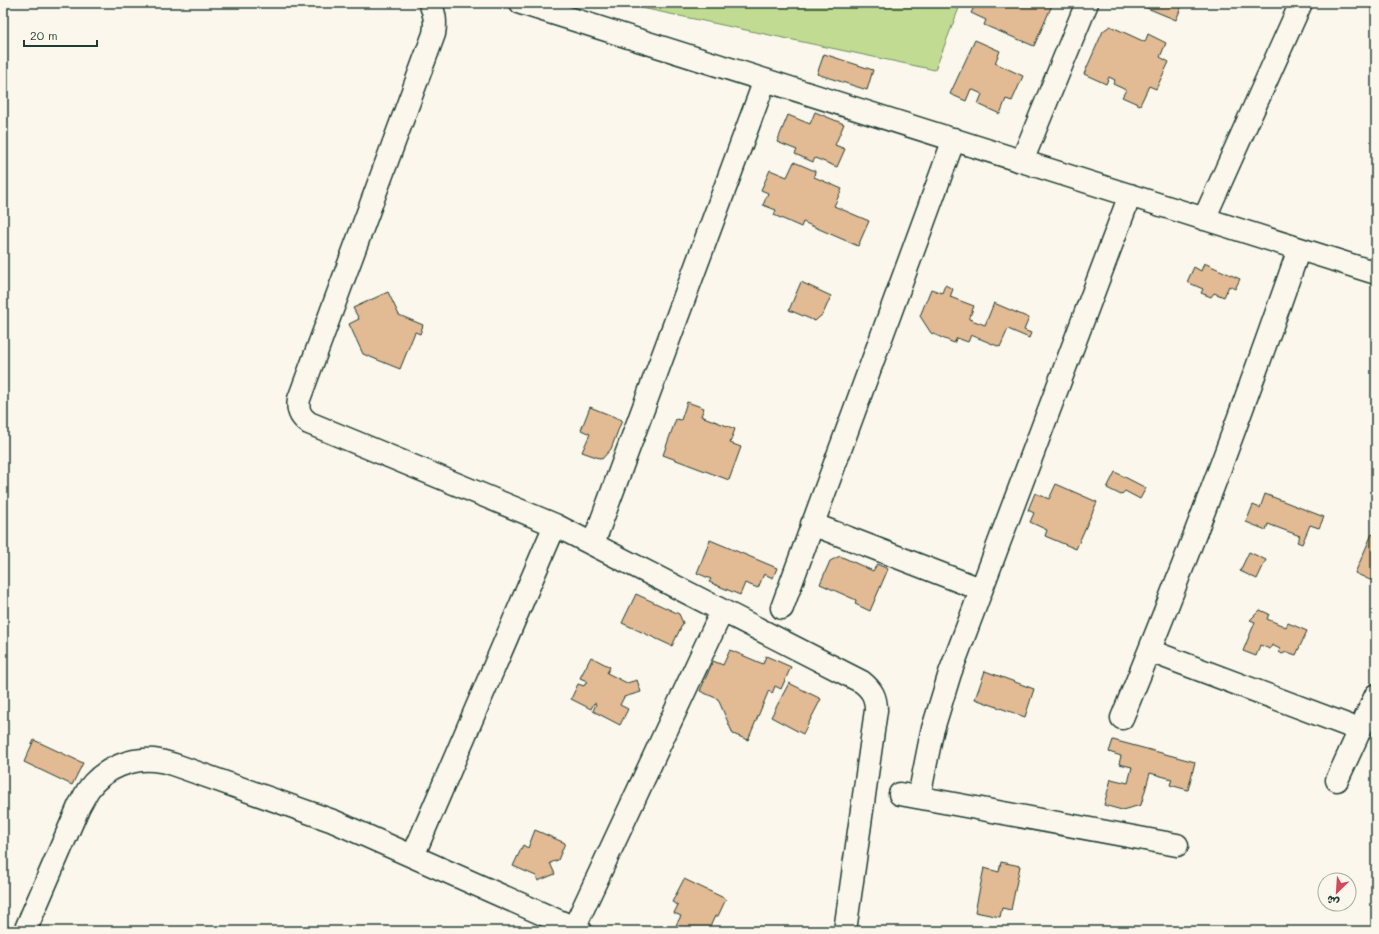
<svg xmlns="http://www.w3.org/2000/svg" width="1379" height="934" font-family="Mali,'Playpen Sans Arabic',sans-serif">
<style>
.green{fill:#c1db92;stroke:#708c63}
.building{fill:#e2ba93;stroke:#1f3d34}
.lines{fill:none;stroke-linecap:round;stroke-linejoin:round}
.minor-casing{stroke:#1f3d34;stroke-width:25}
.minor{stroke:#fbf7ec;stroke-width:22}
</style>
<rect width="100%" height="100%" fill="#fbf7ec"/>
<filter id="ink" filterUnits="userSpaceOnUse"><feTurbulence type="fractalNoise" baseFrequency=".025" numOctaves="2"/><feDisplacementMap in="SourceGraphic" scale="8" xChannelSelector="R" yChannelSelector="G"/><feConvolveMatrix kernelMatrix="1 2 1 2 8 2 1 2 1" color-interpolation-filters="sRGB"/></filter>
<g filter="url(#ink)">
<path class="green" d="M 644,3 L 961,3 L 935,70 L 642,8 Z"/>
<path class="building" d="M 976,3 L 1053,3 L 1034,46 L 984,25 L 986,20 L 971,13 Z
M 1135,3 L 1183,3 L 1176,20 Z
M 1110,26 L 1145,42 L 1148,34 L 1166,43 L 1160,57 L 1169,62 L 1156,89 L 1149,86 L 1140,105 L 1122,97 L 1126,90 L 1113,84 L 1115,80 L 1109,77 L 1106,84 L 1084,74 L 1103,31 Z
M 975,40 L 1000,51 L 995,63 L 1023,76 L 1012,101 L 1006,99 L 1000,114 L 978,104 L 982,94 L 971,89 L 966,101 L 950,94 Z
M 824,54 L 873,70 L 867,90 L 817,74 Z
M 815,112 L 844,124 L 835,145 L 845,149 L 837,167 L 815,158 L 813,162 L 795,154 L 797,150 L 777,142 L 788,115 L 810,124 Z
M 794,162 L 815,171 L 814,177 L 842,189 L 834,206 L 869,221 L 858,246 L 803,222 L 801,227 L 774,215 L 776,210 L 763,205 L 768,193 L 761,190 L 770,170 L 787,177 Z
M 1204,263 L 1240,279 L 1235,289 L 1229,286 L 1224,297 L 1214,293 L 1211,297 L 1201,293 L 1203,289 L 1187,282 L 1194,267 L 1201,271 Z
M 801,282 L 831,296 L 823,314 L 815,321 L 789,310 Z
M 945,285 L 953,289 L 950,297 L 974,306 L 969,319 L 985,325 L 994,303 L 1029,318 L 1024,330 L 1031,333 L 1029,338 L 1008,329 L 1000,347 L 971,335 L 968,342 L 957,338 L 954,343 L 931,333 L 920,316 L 931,289 L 942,293 Z
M 388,292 L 399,315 L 423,325 L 420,334 L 415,332 L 400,369 L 363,354 L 349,324 L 359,319 L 353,308 Z
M 687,402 L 704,408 L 701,416 L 735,429 L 730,443 L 741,447 L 729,480 L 663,455 L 676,419 L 681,420 Z
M 590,407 L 622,420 L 611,449 L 602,459 L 582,452 L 590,434 L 581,430 Z
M 1115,472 L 1146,488 L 1140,499 L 1125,491 L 1121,495 L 1107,488 Z
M 1056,484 L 1097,502 L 1076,549 L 1045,536 L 1047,530 L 1030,522 L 1034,513 L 1028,510 L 1035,493 L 1049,499 Z
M 1265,494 L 1324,517 L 1319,528 L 1310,525 L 1302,544 L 1297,542 L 1300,536 L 1268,524 L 1266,530 L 1246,522 L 1253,505 L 1260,508 Z
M 1372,534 L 1376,536 L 1376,579 L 1370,580 L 1355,573 Z
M 710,540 L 777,568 L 773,578 L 764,574 L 758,588 L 745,583 L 740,595 L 709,582 L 711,579 L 697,573 Z
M 1249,552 L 1266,560 L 1257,579 L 1240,571 Z
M 840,556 L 873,571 L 877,564 L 888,569 L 870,611 L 855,604 L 856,600 L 820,584 L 830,561 Z
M 636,594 L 679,614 L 683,623 L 672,646 L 622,623 Z
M 1260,610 L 1269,614 L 1267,619 L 1286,627 L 1288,623 L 1307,631 L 1296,655 L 1287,652 L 1282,654 L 1279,652 L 1280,649 L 1272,645 L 1270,649 L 1260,645 L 1256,656 L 1243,651 L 1255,622 L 1250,620 Z
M 730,650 L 763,664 L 766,656 L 791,667 L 781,689 L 775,686 L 772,694 L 769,690 L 748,740 L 733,734 L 718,699 L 700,691 L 713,661 L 723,665 Z
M 591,657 L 610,667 L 607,673 L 627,683 L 637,680 L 641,692 L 624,697 L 620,705 L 628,709 L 620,725 L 593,711 L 596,704 L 594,703 L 591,709 L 571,699 L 578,684 L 584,686 L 587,681 L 580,678 Z
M 985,671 L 1034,689 L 1025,717 L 975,699 Z
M 789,683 L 821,699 L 803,734 L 771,717 Z
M 34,740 L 83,763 L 72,785 L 24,762 Z
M 1113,740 L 1195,762 L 1188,790 L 1170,785 L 1172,779 L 1150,773 L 1141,805 L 1122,810 L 1104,805 L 1111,779 L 1128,783 L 1132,767 L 1119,764 L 1121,756 L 1109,752 Z
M 535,830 L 565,843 L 558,860 L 550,863 L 555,874 L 538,881 L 536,876 L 513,866 L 523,845 L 528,848 Z
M 1001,862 L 1020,866 L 1011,910 L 1002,908 L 1000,917 L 975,912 L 984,868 L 999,872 Z
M 684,879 L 726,899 L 718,916 L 715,916 L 708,931 L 688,931 L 676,925 L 681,916 L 674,913 L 678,905 L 672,902 Z"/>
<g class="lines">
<defs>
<path id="minor" d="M 430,3 C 435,14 436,22 434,34 L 299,399 C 297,410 300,417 309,423 L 555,525 L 862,682 C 872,690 876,697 876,710 L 845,931
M 521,3 L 1376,273
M 1022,161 L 1087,3
M 1204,219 L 1301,3
M 812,524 L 980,589
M 593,544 L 765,80
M 782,608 L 954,139
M 1150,651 L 1360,730
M 1122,718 C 1186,563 1244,407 1299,249
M 1337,780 L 1376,695
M 900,794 L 1177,845
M 919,797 L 932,732 L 950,673 L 1130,195
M 413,856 L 555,525
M 574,928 L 722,611
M 25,931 L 79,806 C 82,801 85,795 88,790 C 103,768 134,756 160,761 C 166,762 172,764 178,766 L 333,821 L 581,931"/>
</defs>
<use href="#minor" class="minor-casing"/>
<use href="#minor" class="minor"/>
</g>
</g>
<rect width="1379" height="934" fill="none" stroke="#fbf7ec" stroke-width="16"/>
<rect x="8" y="8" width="1363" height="918" fill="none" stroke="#1f3d34" stroke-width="1.5" filter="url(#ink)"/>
<g transform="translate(1337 892) rotate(205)"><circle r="19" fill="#fbf7ec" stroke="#a3ada2"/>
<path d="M0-3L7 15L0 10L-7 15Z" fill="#d1495b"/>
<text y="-6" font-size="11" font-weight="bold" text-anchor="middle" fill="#1f3d34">ش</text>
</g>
<path d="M24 40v6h73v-6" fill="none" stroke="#1f3d34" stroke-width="2"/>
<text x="30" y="40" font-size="12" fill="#1f3d34" stroke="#fbf7ec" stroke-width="3" paint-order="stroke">20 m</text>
</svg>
